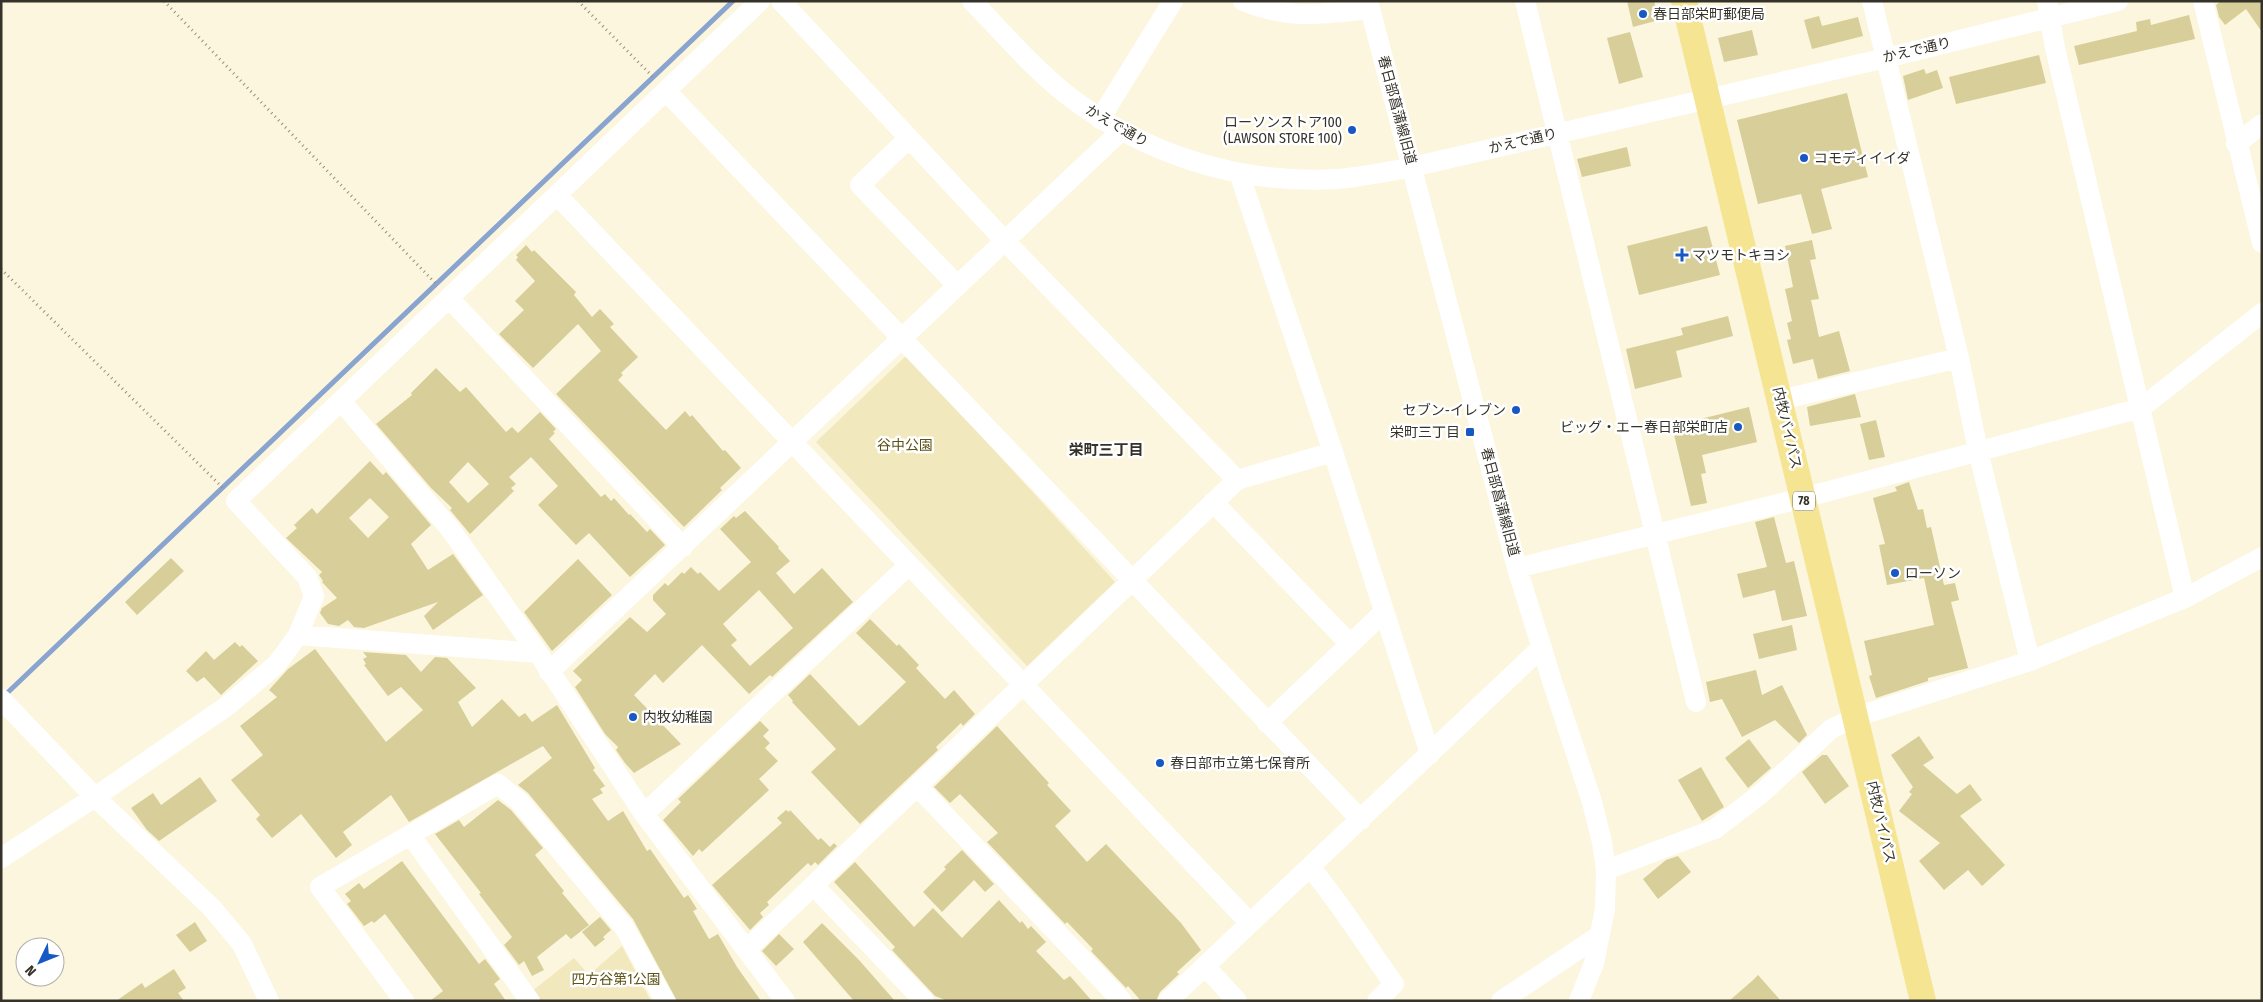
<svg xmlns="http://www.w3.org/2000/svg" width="2263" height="1002" font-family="'Fira Sans Condensed','Noto Sans JP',sans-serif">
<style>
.green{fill:#f1e8bd}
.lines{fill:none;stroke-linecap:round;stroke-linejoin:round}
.stream{stroke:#8aa4d0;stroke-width:5}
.building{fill:#d8ce99;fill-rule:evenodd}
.path{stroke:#94907f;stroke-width:3;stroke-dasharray:1 4;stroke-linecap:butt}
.minor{stroke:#fff;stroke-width:20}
.major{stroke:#f5e592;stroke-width:26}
.poi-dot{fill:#1758c3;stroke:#fff;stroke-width:2}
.labels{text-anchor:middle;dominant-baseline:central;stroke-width:5;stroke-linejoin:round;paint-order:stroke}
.shield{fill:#fff;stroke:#727069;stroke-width:1}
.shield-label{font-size:12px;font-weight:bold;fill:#353329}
.poi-label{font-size:14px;fill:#353329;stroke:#fff;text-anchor:start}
.street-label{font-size:14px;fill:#353329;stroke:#fff}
.park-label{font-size:14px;fill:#5d5214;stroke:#fff}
.neighbourhood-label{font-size:15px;font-weight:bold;fill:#353329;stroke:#fff}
</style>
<rect width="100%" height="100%" fill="#fbf6dd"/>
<path class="green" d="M 907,355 L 1115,582 L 1027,666 L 816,442 Z
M 622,946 L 651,1001 L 539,1001 L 532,991 L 574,958 L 589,975 Z"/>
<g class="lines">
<path class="stream" d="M 3,697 L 733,1"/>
</g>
<path class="building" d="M 1627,1 L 1654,1 L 1659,20 L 1633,27 Z
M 2221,1 L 2262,1 L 2262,32 L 2246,9 L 2225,25 L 2219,17 L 2216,5 Z
M 2189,15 L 2195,39 L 2079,65 L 2074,46 L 2137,31 L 2136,22 L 2150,19 L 2151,25 Z
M 1819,16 L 1822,26 L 1858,17 L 1863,36 L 1812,49 L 1804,20 Z
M 1752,30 L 1758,55 L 1724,62 L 1718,38 Z
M 1630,32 L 1643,77 L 1619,84 L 1607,38 Z
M 2039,55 L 2046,83 L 1956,104 L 1949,77 Z
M 1924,69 L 1926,74 L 1937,70 L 1943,88 L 1908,100 L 1903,76 Z
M 1847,93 L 1868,177 L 1821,189 L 1832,229 L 1812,234 L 1801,194 L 1758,204 L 1737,120 Z
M 1627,147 L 1631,166 L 1582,177 L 1577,159 Z
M 1707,226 L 1720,275 L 1639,295 L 1627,246 Z
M 1812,240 L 1816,259 L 1810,260 L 1819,299 L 1811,300 L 1819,337 L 1839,331 L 1850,371 L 1818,379 L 1813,359 L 1793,364 L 1787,340 L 1791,339 L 1787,323 L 1792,321 L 1785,289 L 1793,287 L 1785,246 Z
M 526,245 L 532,252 L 534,250 L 576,292 L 574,295 L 592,317 L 600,309 L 614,324 L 610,327 L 638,357 L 621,373 L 623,375 L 618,380 L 666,430 L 685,411 L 690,417 L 692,415 L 723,451 L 725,450 L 741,468 L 720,488 L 722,490 L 684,527 L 556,394 L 601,351 L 578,324 L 533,368 L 499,334 L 524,310 L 515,301 L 535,281 L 516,260 L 518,257 L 516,255 Z
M 1728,316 L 1733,336 L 1676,351 L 1682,377 L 1635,389 L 1626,349 L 1683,335 L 1681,328 Z
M 436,368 L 460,392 L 466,387 L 506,432 L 512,427 L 518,433 L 540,412 L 556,429 L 553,432 L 555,433 L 549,439 L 601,497 L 605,494 L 611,501 L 614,498 L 629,515 L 630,514 L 647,532 L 650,529 L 665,545 L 630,577 L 589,533 L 576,545 L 538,505 L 558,486 L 531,457 L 509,477 L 516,484 L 511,488 L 514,491 L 470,534 L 450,510 L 452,508 L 431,488 L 376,424 L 412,395 L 411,393 ZM 468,462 L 489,484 L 468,503 L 449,482 Z
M 1855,394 L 1861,417 L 1810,426 L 1807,407 Z
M 1749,407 L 1757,442 L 1702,455 L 1706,473 L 1701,474 L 1707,503 L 1691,506 L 1672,426 Z
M 1876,420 L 1885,457 L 1869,460 L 1860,424 Z
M 370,461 L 383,475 L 386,472 L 431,525 L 411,544 L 428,570 L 453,554 L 483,595 L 433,630 L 424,616 L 438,602 L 364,628 L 354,627 L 348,620 L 339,626 L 328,624 L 320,613 L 322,608 L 337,598 L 322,582 L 323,581 L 319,575 L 322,572 L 286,538 L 297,528 L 294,525 L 312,508 L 317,514 ZM 370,498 L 389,517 L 368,538 L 349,518 Z
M 1909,482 L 1918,510 L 1923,509 L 1927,528 L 1931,527 L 1944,585 L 1955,583 L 1959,600 L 1951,602 L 1968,668 L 1928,678 L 1928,681 L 1876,698 L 1869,676 L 1872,675 L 1864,641 L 1934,625 L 1924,578 L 1887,585 L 1879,545 L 1885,544 L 1873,498 L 1897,491 L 1895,487 Z
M 745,511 L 779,547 L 778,548 L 790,561 L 776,573 L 794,594 L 822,568 L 853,602 L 772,677 L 770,675 L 749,694 L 702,645 L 663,683 L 655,674 L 634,695 L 681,744 L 634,773 L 625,763 L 616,750 L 618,747 L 605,734 L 575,687 L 582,680 L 573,671 L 630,617 L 647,632 L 666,614 L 653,600 L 653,595 L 665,583 L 668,586 L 682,572 L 684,574 L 691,567 L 698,574 L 700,572 L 719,591 L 751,562 L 720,529 L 734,516 L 736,518 ZM 759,590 L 793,628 L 750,666 L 731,645 L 737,640 L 723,624 Z
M 1774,517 L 1786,563 L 1794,561 L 1807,616 L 1782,621 L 1775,590 L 1743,598 L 1737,574 L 1767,567 L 1755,522 Z
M 171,558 L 184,571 L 137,615 L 125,602 Z
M 578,559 L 612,595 L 552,651 L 524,612 Z
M 870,619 L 897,646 L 899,644 L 919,665 L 916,668 L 945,699 L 954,690 L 975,714 L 963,726 L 961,723 L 936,747 L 938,750 L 860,824 L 811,772 L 836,749 L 792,702 L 793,701 L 788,695 L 810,674 L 859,726 L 862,724 L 906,682 L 856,633 Z
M 1792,625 L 1797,650 L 1759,659 L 1753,634 Z
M 235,642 L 240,647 L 242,645 L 258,661 L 221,695 L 204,677 L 197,682 L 186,671 L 206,651 L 214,660 Z
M 315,649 L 386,742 L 423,710 L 401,687 L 388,696 L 364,665 L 366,664 L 363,659 L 367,657 L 363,652 L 406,655 L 421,672 L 435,657 L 447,658 L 476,688 L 458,702 L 472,727 L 502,699 L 519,717 L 525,713 L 532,722 L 557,705 L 595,768 L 593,770 L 605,786 L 600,789 L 603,793 L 592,799 L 608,821 L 623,811 L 647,851 L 650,849 L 684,898 L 688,895 L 697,909 L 693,911 L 709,939 L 718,934 L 737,967 L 761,1001 L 677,1001 L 633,919 L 528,793 L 518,785 L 552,758 L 543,746 L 409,822 L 391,795 L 343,832 L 352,845 L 336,858 L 301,814 L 272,838 L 256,819 L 260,815 L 231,780 L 263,755 L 240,726 L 277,697 L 269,690 L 288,669 Z
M 1756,670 L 1762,695 L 1782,685 L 1807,735 L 1799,743 L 1775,720 L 1742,737 L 1722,699 L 1710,702 L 1706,682 Z
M 760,721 L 769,730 L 763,736 L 770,743 L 765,748 L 778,761 L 759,779 L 769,790 L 702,852 L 699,849 L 693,856 L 663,820 L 681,802 L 678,799 Z
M 997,726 L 1049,783 L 1047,785 L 1071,811 L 1055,826 L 1087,862 L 1106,844 L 1181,923 L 1201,950 L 1177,972 L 1179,974 L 1160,992 L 1156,1001 L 1141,1001 L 1128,986 L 1126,988 L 1091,951 L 1093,949 L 1067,922 L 1065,924 L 987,842 L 998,833 L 960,794 L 950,803 L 934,787 Z
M 1919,736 L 1934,758 L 1923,765 L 1957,794 L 1970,784 L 1982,800 L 1960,816 L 2005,865 L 1982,886 L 1968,870 L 1944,890 L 1919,861 L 1940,843 L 1899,811 L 1912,794 L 1909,792 L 1913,787 L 1891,755 Z
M 1749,739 L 1771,768 L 1748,788 L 1725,758 Z
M 1822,755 L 1827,755 L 1849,786 L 1825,804 L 1802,772 Z
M 1701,767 L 1724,807 L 1702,821 L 1678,780 Z
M 200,777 L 217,801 L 159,841 L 147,830 L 131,808 L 153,793 L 161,805 Z
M 498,800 L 511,810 L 543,848 L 535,855 L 564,891 L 562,893 L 589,925 L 571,939 L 566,934 L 537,957 L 544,970 L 532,976 L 524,961 L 519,965 L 504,945 L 512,937 L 479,894 L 481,893 L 435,834 L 459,820 L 464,827 Z
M 786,810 L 789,812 L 790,810 L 818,840 L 821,838 L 830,847 L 834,843 L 837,846 L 818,865 L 815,862 L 811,866 L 808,863 L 767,902 L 769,905 L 760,913 L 763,917 L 750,930 L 712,885 L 782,823 L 777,818 Z
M 962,850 L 994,884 L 985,892 L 974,880 L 942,912 L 923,892 L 946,869 L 944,867 Z
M 1678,856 L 1691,872 L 1658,899 L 1643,879 L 1666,860 Z
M 402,861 L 479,964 L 485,959 L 500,979 L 494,984 L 506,1001 L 430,1001 L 443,991 L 385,914 L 374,923 L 372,921 L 364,926 L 347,904 L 351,901 L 345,894 L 359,883 L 364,889 Z
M 855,862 L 914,927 L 933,908 L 962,938 L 999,900 L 1020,923 L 1022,921 L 1028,929 L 1031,926 L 1046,942 L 1036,951 L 1064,980 L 1070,976 L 1092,1001 L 948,1001 L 935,996 L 892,950 L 895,947 L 834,882 Z
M 600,917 L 611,930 L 603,937 L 605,939 L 595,947 L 582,932 Z
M 195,922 L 207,941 L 190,952 L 176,935 Z
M 822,923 L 859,960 L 895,1001 L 854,1001 L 803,942 Z
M 779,934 L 794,949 L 776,966 L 762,951 Z
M 174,969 L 186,988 L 178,993 L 184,1001 L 116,1001 L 142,983 L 145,988 Z
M 1758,975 L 1781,1001 L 1729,1001 L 1752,981 Z"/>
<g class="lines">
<path class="path" d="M 164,1 L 437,285
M 578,1 L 655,79
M 1,269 L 223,488"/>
<path class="minor" d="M 781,1 L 1004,240 L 1237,480
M 972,1 C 1003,33 1032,67 1067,95 C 1144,154 1239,185 1337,179 C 1362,177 1387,172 1412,167 L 1886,58 L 2118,1
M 1243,1 C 1288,20 1323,14 1369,9
M 1368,1 L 1517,568 L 1553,684 L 1592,802 L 1602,842 L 1606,870 L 1605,909 L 1594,963 L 1579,1001
M 1525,1 L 1696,702
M 1872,1 L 1959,358 L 1978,451 L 2030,661
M 2047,1 L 2055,48 L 2185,598
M 2203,1 L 2262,243
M 666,91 L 1361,820
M 1100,119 L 1173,1
M 909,138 L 860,185 L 957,285
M 2236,144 L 2262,124
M 1239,173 L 1333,452 L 1430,754
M 557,195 L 1250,923
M 449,298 L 683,547
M 1780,400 L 1959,358
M 341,401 L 451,530 L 538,653 L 644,814 L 785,1001
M 1213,502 L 1350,644
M 1517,568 L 1803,498 L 2141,408 L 2262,313
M 298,635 L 538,653
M 549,672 L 1121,131
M 1,699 L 95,797 L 212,908 L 242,944 L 269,1001
M 1267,723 L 1384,612
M 917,786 L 1122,1001
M 644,814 L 909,565
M 411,836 L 530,1001
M 1,858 L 95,797 L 227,706 L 277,664 L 298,635 L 314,596 L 307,577 L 236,501 L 760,1
M 1310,867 C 1341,904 1366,945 1394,984 L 1377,1001
M 1606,870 L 1715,829 L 1763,792 L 1831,729 L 1856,717 L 2030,661 L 2185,598 L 2262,557
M 814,886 L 924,1001
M 747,949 L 1237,480 L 1333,452
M 1205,966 L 1237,1001
M 404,1001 L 320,887 L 498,784 L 519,801 L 624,927 L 665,1001
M 1168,1001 L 1541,648
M 1501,1001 L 1600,935"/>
<path class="major" d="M 1684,1 L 1923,1001"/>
</g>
<g class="poi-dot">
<circle cx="1643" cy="14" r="5"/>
<circle cx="1352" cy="130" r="5"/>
<circle cx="1804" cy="158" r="5"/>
<path d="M1679.5 247.5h5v5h5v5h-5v5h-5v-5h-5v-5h5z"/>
<circle cx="1516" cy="410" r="5"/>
<circle cx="1738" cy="427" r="5"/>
<rect x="1465" y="427" width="10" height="10" rx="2.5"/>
<circle cx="1895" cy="573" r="5"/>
<circle cx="633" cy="717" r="5"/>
<circle cx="1160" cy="763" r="5"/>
</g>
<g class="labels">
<rect class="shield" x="1793" y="491.5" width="22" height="19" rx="4"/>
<g class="shield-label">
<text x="1804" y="501">78</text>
</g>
<g class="poi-label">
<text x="1653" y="14">春日部栄町郵便局</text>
<text x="1342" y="122" text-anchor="end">ローソンストア100<tspan x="1342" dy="16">(LAWSON STORE 100)</tspan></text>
<text x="1814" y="158">コモディイイダ</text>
<text x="1692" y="255">マツモトキヨシ</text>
<text x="1506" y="410" text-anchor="end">セブン-イレブン</text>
<text x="1728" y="427" text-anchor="end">ビッグ・エー春日部栄町店</text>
<text x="1460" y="432" text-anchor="end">栄町三丁目</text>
<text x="1905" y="573">ローソン</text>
<text x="643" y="717">内牧幼稚園</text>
<text x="1170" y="763">春日部市立第七保育所</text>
</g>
<g class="street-label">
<text transform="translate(1917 50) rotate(-13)">かえで通り</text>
<text transform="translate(1397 110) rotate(75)">春日部菖蒲線旧道</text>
<text transform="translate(1117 126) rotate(30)">かえで通り</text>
<text transform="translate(1523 141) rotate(-13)">かえで通り</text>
<text transform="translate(1787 428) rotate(77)">内牧バイパス</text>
<text transform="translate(1500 502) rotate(75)">春日部菖蒲線旧道</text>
<text transform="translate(1881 822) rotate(77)">内牧バイパス</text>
</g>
<g class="park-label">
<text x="905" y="445">谷中公園</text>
<text x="616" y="979">四方谷第1公園</text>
</g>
<g class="neighbourhood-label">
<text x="1106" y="450">栄町三丁目</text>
</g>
</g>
<rect width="2263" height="1002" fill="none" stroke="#353329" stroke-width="5"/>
<g transform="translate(40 962) rotate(227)"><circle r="24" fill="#ffffff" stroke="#aeada9"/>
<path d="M0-4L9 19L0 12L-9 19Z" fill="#1758c3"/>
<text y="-8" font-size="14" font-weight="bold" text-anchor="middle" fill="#353329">N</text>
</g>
</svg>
